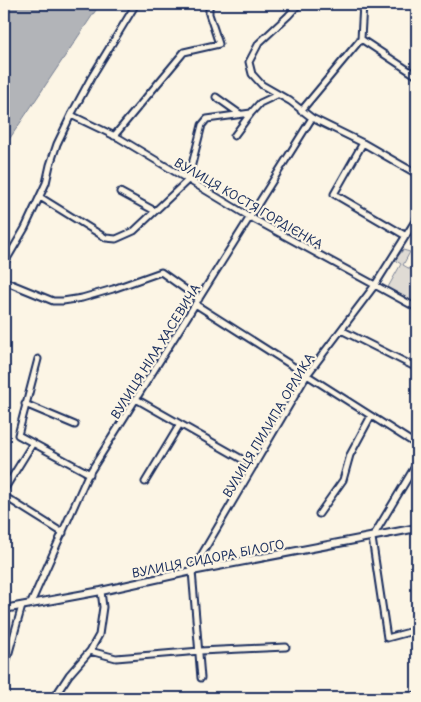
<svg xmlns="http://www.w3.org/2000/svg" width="421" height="702" font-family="'Playpen Sans',sans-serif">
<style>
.green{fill:#dfdbd4;stroke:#7d8599}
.water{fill:#b2b4b8;stroke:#767f94}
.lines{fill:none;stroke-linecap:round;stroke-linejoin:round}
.minor-casing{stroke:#1b2f5e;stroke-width:9}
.tertiary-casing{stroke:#1b2f5e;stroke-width:10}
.minor{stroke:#fcf5e5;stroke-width:5}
.tertiary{stroke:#fcf5e5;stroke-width:6}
.labels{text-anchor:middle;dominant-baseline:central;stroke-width:4.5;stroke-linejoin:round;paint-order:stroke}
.street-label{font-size:12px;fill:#1b2f5e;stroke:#fcf5e5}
</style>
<rect width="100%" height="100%" fill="#fcf5e5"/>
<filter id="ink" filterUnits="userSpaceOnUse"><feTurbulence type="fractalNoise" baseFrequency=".02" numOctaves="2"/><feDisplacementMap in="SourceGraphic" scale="10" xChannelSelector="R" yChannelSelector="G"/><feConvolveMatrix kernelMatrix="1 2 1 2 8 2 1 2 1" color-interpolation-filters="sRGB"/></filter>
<g filter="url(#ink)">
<path class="green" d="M 403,250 L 410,252 L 403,265 L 417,273 L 416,304 L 387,289 L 401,264 L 395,260 Z"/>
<path class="water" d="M 12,4 L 100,4 L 4,147 L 4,16 Z"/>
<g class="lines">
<defs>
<path id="minor" d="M 299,4 L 288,16 L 259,43 L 249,62 L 252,74 L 262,85 L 290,101 L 312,118 L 363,143 L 417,174
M 361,39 L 417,76
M 216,97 L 240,114
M 301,111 L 361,39 L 363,4
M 71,115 L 119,138 L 250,217 L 417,308
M 114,136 L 184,52 L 219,44 L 209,14 L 209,6 L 211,4
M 234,136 L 251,113
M 363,143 L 334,194 L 406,236
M 120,192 L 155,211
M 40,197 L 106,238 L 116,239 L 134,231 L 188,180 L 202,125 L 207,119 L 251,113 L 260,103 L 277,95
M 4,264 L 25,228 L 46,183 L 50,165 L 57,144 L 71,115 L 91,78 L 136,4
M 4,281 L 53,301 L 63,301 L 82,298 L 113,289 L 161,272 L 199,299
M 195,304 L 417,445
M 341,330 L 417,368
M 38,359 L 18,435 L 90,474
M 136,399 L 254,466
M 25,404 L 75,425
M 417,463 L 372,538 L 387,638 L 417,630
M 145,482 L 180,424
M 4,490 L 33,443
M 4,496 L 63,533
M 319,514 L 343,480 L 350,455 L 371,416
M 31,603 L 87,477 L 312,118
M 90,651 L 116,658 L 200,651 L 286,647
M 4,670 L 22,606
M 201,678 L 192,571 L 307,375 L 375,285 L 417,218
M 54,698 L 69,675 L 90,651 L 99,635 L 103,607 L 101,591
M 394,698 L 417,695"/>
<path id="tertiary" d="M 4,609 L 101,591 L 192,571 L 417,528"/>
</defs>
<use href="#minor" class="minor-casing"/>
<use href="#tertiary" class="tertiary-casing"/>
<use href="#minor" class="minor"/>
<use href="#tertiary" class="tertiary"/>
</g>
</g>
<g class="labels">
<g class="street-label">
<text transform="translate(249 203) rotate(30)">ВУЛИЦЯ КОСТЯ ГОРДІЄНКА</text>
<text transform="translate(155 351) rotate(-58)">ВУЛИЦЯ НІЛА ХАСЕВИЧА</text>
<text transform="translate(268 425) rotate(-59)">ВУЛИЦЯ ПИЛИПА ОРЛИКА</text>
<text transform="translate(208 558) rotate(-11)">ВУЛИЦЯ СИДОРА БІЛОГО</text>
</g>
</g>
<rect width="421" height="702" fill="none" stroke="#fcf5e5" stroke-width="20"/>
<rect x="10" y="10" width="401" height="682" fill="none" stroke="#1b2f5e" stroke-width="2" filter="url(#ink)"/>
</svg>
